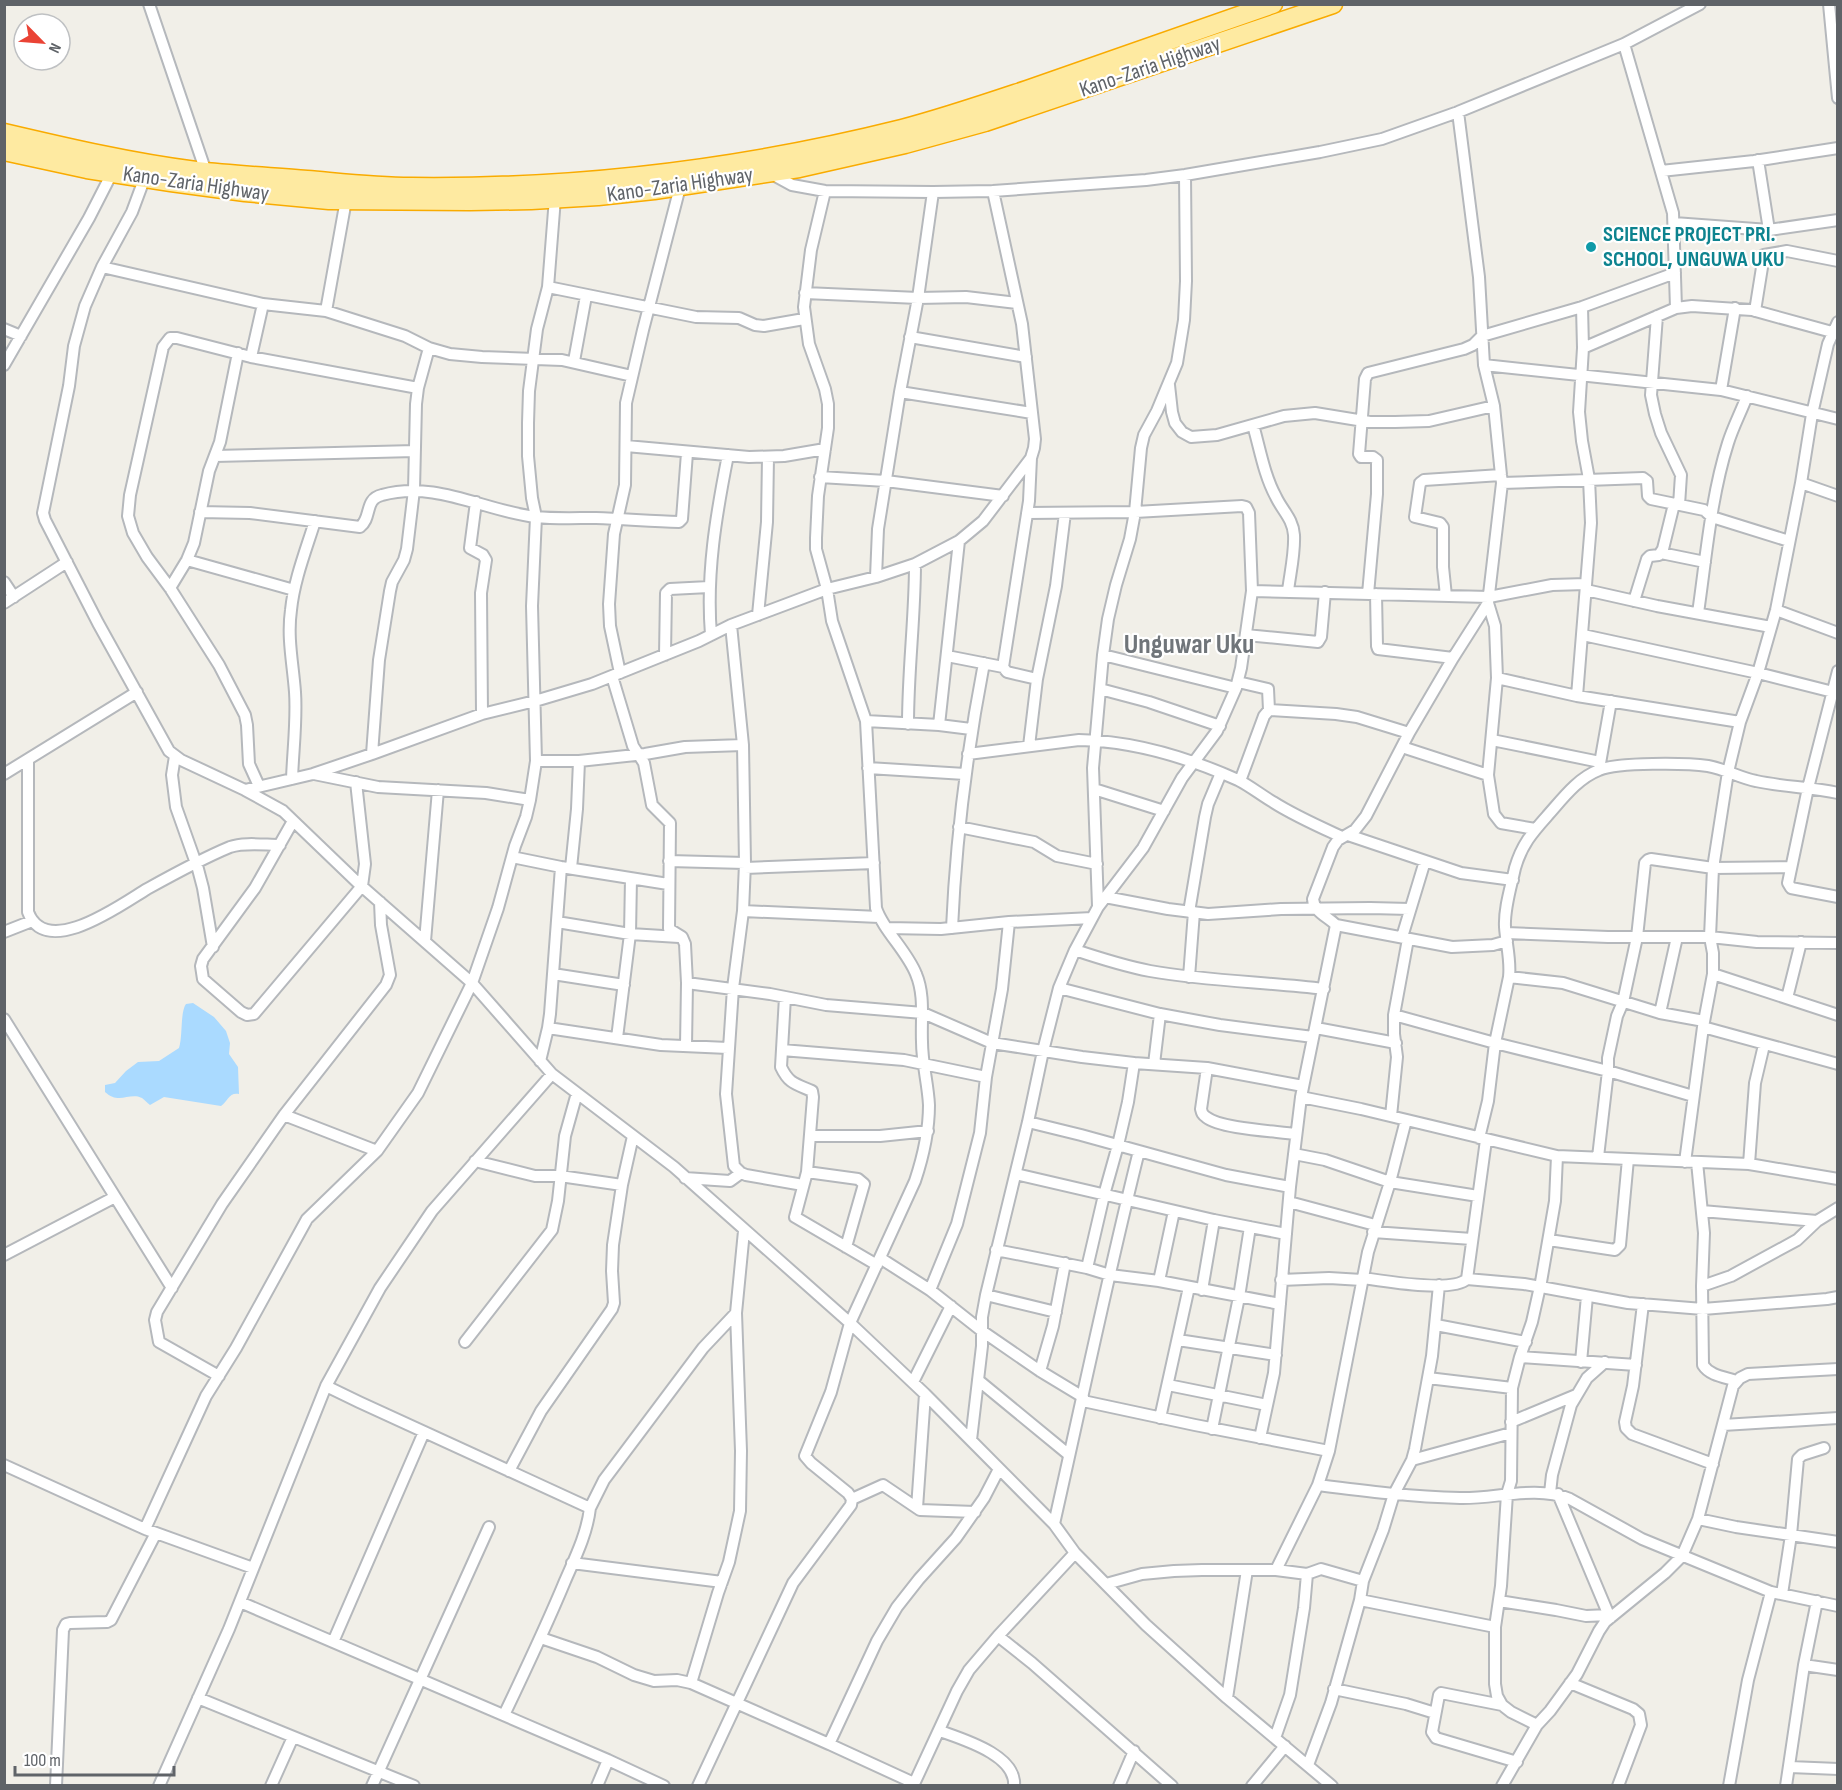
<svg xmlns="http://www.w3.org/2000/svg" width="1842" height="1790" font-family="'Sofia Sans Condensed',sans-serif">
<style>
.water{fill:#aadaff}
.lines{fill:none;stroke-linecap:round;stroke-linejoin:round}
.minor-casing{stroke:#b5b8bc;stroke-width:14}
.trunk-casing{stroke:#f9ab00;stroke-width:21}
.minor{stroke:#fff;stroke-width:10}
.trunk{stroke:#feeaa1;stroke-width:18}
.culture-dot{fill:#0f9aa8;stroke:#fff;stroke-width:2}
.labels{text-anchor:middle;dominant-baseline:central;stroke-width:4.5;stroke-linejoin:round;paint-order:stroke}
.street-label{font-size:22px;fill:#5f6368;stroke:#fff}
.culture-label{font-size:22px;font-weight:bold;fill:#0d838f;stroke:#fff;text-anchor:start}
.district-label{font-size:28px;font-weight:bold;fill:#70757a;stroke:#fff}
</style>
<rect width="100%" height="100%" fill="#f1efe8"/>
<path class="water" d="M 193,1003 L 214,1017 L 226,1031 L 230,1043 L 229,1054 L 238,1067 L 239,1094 C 229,1092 228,1101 221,1106 L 164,1097 L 150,1105 C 147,1103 145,1100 142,1098 C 129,1092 119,1105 105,1092 L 105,1085 L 115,1083 L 126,1071 L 138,1062 L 159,1061 L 179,1048 C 183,1036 180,1012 186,1004 Z"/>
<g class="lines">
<defs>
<path id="minor" d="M 149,4 L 206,172
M 1829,4 L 1838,98
M 1624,44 L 1673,213 L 1676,308
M 1758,160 L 1769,230
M 1661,171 L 1754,161 L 1838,148
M 770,173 L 792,185 L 825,191 L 933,192 L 993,191 L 1146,180 L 1185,175 L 1320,152 L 1382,139 L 1458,112 L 1624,44 L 1700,4
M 145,177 L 132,212 L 102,267 L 85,306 L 74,346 L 69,386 L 43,513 L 45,520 L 98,623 L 169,751 L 181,760 L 245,790 L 283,811 L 358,883 L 472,983 L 552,1074 L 674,1167 L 850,1323 L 925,1394 L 1054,1524 L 1075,1553 L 1146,1625 L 1227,1698 L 1332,1786
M 1674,223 L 1769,230 L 1838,220
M 102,267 L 263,304 L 326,311 L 405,336 L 429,348 L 450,354 L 482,357 L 562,360 L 632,376
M 548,287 L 696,317 L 739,318 L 755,325 L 764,326 L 804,319
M 805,293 L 918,298 L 966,297 L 1017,303
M 326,311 L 346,200
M 1755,311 L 1764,255 L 1787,251 L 1838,261
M 1657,316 L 1651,395 L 1655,414 L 1661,433 L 1681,475 L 1679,505
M 4,329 L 21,336
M 910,337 L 1026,357
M 1583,348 L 1676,308 L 1692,306 L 1752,310 L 1832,332
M 251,357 L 263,304
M 574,361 L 586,296
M 4,365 L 89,218 L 112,173
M 1484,365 L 1721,390 L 1838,419
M 1169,385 L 1172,412 L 1175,423 L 1182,432 L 1191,437 L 1217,435 L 1284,416 L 1315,413 L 1370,422 L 1395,422 L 1429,421 L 1494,406
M 1721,390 L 1735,308
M 900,392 L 1032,413
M 1253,425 C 1260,449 1264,475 1276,497 C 1282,510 1293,519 1294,535 C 1295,553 1290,574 1288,591
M 626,446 L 749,457 L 784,456 L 825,449
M 215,456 L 415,451
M 1031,458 L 1029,501 L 1003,667 L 1007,672 L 1037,679
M 820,477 L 886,481 L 1003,496
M 1502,483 L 1643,478 L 1647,481 L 1648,496 L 1651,499 L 1704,510 L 1712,517 L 1789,541
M 1801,483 L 1838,496
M 476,502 L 470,548 L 483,555 L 486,560 L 481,593 L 482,714
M 200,512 L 250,513 L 360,527 C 372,518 364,499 382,495 C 436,480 484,511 536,517 C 555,519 576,518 596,518 C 623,519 651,521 679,522 L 682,519 L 687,453
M 1027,513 L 1135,512 L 1242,506 L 1246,507 L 1249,513 L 1252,591 L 1241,668 L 1236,688 L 1217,731 L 1182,778 L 1143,848 L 1098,907 L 1075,950 L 1059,988
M 1661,553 L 1705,562
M 187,560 L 294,590
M 876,577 L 878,529 L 900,392 L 918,298 L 933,192
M 4,582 L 14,597
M 170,588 L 187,560 L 194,543 L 209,471 L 220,442 L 238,353
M 1586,590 L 1657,606 L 1771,627
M 1252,591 L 1489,597 L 1552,585 L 1586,584
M 1368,594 L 1377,494 L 1377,460 L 1373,457 L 1361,457 L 1359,454 L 1365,379 L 1368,373 L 1464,349 L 1473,345 L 1482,336 L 1582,307 L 1675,273
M 1376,594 L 1377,646 L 1378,649 L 1453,658
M 1446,596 L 1443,567 L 1443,527 L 1440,523 L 1415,517 L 1420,483 L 1424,480 L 1501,475
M 1634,601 L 1647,559 L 1650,556 L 1659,555 L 1663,549 L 1674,504
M 4,603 L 67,562
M 1488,603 L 1495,626 L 1497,678 L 1488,775 L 1494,814 L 1501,823 L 1535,829
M 1776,610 L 1838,633
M 1698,613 C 1706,558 1711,496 1728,443 C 1733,427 1741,412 1747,396
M 758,615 L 767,522 L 768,457
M 731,625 L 743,745 L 745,863 L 743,911 L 733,988 L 726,1094 L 734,1166 L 741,1173 L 746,1175 L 803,1185
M 711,635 C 706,574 716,515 728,455
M 1246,635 L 1318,642 L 1321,637 L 1325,592
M 1583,635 L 1758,673 L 1837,693
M 665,655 L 666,593 L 670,589 L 709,587
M 1103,655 L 1236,688
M 947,656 L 1003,667
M 1838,671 L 1808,788 L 1788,883 L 1791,888 L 1838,897
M 620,673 L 610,626 L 609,604 L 614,534 L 625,485 L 626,403 L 643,330 L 680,187
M 612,676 L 633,746 L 644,763 L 652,805 L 670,823 L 669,929 L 682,937 L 685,944 L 687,983 L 686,1046
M 1497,678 L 1577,696 L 1740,722
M 1238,682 L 1268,689 L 1269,710
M 1100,689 L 1149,702 L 1220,726
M 1577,696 L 1591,523 L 1589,479 L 1582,441 L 1579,412 L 1583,348 L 1582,307
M 866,721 L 939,725 L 971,729
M 908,724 C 908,670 915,617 915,564
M 939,725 L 959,541
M 1492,740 L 1600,762
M 1029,746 L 1037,679 L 1056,586 L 1065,513
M 1402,747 L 1488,775
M 372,754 L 379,660 L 390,591 L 392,582 L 404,560 L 407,549 L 414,490 L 416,404 L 418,388 L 429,348
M 968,754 L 1079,740 C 1132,741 1189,758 1238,780 C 1250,786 1261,795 1273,802 C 1295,816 1318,826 1342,837
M 175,756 L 172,775 L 176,807 L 198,869 L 203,888 L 213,947
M 28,760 L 28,912 C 46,960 122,904 147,889 C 174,874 201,859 230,847 C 244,842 265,845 280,845
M 536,761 L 579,761 L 645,754 L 685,747 L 743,745
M 868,768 L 965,774
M 1599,769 L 1611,701
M 4,774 L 137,692
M 314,774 L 378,787 L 486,793 L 530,800
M 292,779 C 293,750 297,720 295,692 C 293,664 287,638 291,610 C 294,580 306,550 315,521
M 1240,781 L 1264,716 L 1269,710 L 1336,714 L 1357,717 L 1409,733
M 259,786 L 249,764 L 247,725 L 245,715 L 219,665 L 170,588 L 147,557 L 133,533 L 128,516 L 130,495 L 163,347 L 170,338 L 177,338 L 251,357 L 418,388
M 1094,789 L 1164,811
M 245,790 L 313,774 L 372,754 L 482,714 L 535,701 L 592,684 L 699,641 L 731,625 L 827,589 L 876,577 L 915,564 L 959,541 L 983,521 L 1031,458 L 1034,448 L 1035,439 L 1022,324 L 993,191
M 293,821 L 255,888 L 203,959 L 201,966 L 203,979 L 241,1012 L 247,1015 L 254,1014 L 362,886 L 365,864 L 356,782
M 959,827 L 1034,842 L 1057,856 L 1097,864
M 1348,835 L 1461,873 L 1513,880
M 512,857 L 561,867 L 668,884
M 669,861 L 745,863
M 571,868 L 577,809 L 579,761
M 745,868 L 874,863
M 1105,897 L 1168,909 L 1208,914 L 1281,909 L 1370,908 L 1410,909
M 1098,906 L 1093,768 L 1103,655 L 1108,619 L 1116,585 L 1130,539 L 1135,512 L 1141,448 L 1144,435 L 1157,411 L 1177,363 L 1184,320 L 1186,281 L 1185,175
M 743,911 L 879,917
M 1189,912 L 1205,817 L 1208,804 L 1221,773
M 557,922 L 630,934 L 679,937
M 1336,925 L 1452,947 L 1493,945 L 1507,941
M 887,928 L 941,929 L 1009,922 L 1092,918
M 952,928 C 956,838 967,751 984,663
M 4,932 L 32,921
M 1506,933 L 1608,937 L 1710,937 L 1757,942 L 1838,943
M 1402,937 L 1425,861
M 425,941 L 438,790
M 1075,950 C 1099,958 1124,966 1150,971 C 1207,981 1266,982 1324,989
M 553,974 L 624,985
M 1713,974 L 1838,1015
M 1189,977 L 1194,912
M 1509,977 L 1563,983 L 1660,1013 L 1704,1021
M 687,983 L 770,994 L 826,1005 L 923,1013 L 992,1043 L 1082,1057 L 1134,1063 L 1207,1068 L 1303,1086
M 785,997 L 781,1067 C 789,1084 796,1084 812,1091 L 813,1097 L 807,1172 L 795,1217 L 877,1265
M 1787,998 L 1801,942
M 1660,1013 L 1677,937
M 1394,1015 L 1495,1043 L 1608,1071 L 1693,1096
M 4,1019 L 172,1288
M 1703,1027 L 1838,1064
M 548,1028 L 661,1045 L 728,1048
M 1316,1028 L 1396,1043
M 617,1038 L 630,934 L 631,878
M 782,1050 L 904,1060 L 986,1077
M 540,1061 L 548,1028 L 550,1014 L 561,867
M 1154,1064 L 1160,1014
M 1207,1068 L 1201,1109 C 1202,1113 1202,1114 1206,1117 C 1221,1129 1275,1131 1296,1134
M 1301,1097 L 1361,1109 L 1557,1156 L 1749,1164 L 1838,1179
M 284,1115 L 377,1151
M 1391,1116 L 1397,1057 L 1394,1034 L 1394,1015 L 1408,939
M 1028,1122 L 1081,1135 L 1226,1175 L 1290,1187
M 810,1136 L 880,1136 L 928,1131
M 1479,1138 L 1488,1101 L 1495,1043 L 1509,977 C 1511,960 1506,943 1505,927 C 1504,908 1511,887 1515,868 C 1522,844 1532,833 1548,815 C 1563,798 1578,778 1599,770 C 1618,762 1687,763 1708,766 C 1725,769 1740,778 1756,781 C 1783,787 1811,787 1838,793
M 1294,1154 L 1325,1160 L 1390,1182 L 1478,1196
M 1598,1157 L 1608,1071 L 1608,1058 L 1617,1016 L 1623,1002 L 1637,937 L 1645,863 L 1648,860 L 1651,859 L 1713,868 L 1791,867
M 475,1161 L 535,1176 L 560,1176 L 622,1185
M 1685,1162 L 1703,1027 L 1713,974 L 1713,953 L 1710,937 L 1713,868 L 1728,772 L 1740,722 L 1758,673 L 1776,610 L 1801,483 L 1812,414 L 1828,344 L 1838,322
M 1697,1162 L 1704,1233 L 1702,1286 L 1703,1365 C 1710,1376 1725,1377 1737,1381
M 1749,1164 L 1755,1083 L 1764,1045
M 807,1172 L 858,1179 L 864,1184 L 846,1247
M 1016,1174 L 1214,1220 L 1286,1234
M 685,1178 L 730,1181 L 741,1173
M 1289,1202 L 1375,1225
M 1702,1211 L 1817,1221
M 1373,1232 L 1472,1239
M 1549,1240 L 1615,1250 L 1620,1245 L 1628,1159
M 996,1250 L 1087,1268 L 1110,1275 L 1159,1281 L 1280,1304
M 4,1255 L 115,1197
M 880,1258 L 930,1290 L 982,1331 L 1040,1371 L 1083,1397
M 1087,1268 L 1104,1195 L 1118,1145 L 1128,1102 L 1134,1063
M 1363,1278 C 1384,1281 1452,1293 1467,1279 L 1486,1140
M 1467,1279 L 1524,1284 L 1628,1303 L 1703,1309 L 1827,1299 L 1838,1297
M 1281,1280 L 1329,1278 L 1362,1280
M 1159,1281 L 1174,1211
M 1702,1286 L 1731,1276 L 1797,1240 L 1817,1221 L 1838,1208
M 930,1290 L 957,1224 L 980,1133 L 986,1077 L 1002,989 L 1009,922
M 1202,1290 L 1214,1220
M 986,1295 L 1056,1312
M 1643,1304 L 1633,1386 L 1625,1422 L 1626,1428 L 1632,1434 L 1713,1464
M 736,1313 L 741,1451 L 740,1511 L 729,1562 L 718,1593 L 691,1683 L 829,1744 L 877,1641 L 897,1607 L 919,1579 L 956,1538 L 984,1498 L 999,1469
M 1436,1325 L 1526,1342
M 1178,1340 L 1276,1355
M 465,1342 L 552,1230 L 558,1201 L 565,1136 L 577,1093
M 1520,1357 L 1636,1365
M 1581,1362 L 1587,1296
M 1040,1371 L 1053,1326 L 1065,1263
M 219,1376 L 159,1342 L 155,1320 L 157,1312 L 222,1204 L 284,1115 L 386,985 L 390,975 L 381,925 L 380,902
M 1428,1378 L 1512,1388
M 978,1380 L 1068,1454
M 913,1382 L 951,1306
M 1168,1385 L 1267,1405
M 326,1386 L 359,1402 L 590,1508 L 604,1480 L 703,1348 L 736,1313 L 744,1231
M 1083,1401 L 1195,1425 L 1329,1451
M 1160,1418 L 1189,1287
M 1511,1422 L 1576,1395
M 1723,1425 L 1838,1418
M 1212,1429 L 1239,1297 L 1250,1227
M 1260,1438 L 1274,1373 L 1290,1187 L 1301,1097 L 1336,925 C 1327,916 1314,912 1313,899 L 1333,847 L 1338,840 L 1355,830 L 1366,816 L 1409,733 L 1453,658 L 1488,603 L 1502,483 L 1501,475 L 1494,406 L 1484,365 L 1479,277 L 1458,112
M 971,1440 L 982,1346 L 982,1317 L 986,1295 L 1028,1122 L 1043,1051 L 1059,988 L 1160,1014 L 1220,1025 L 1313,1037
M 1412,1460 L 1511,1433
M 4,1465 L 145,1529 L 253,1568
M 509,1471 L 541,1411 L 612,1309 L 614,1303 L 612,1271 L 613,1245 L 622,1185 L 633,1136
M 1318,1485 C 1365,1491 1413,1497 1460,1498 C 1496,1499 1535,1485 1570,1499 L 1642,1539 L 1771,1592 L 1838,1606
M 1550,1493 L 1552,1475 L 1571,1405 L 1587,1378 L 1605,1362
M 1558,1494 L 1610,1618
M 852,1499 L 883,1485 L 920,1510 L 975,1512
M 917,1508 L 925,1394
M 1698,1519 L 1736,1527 L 1838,1542
M 1054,1524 C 1082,1400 1108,1275 1139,1151
M 145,1529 L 206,1396 L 236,1348 L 307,1219 L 377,1151 L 418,1093 L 472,983 L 498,908 L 515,846 L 526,817 L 530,800 L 536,761 L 532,606 L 536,517 L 532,498 L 528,456 L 528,423 L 529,391 L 537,329 L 548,287 L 555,198
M 572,1563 L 722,1582
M 1276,1570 L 1318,1485 L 1329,1451 L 1368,1252 L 1390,1182 L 1406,1120
M 1106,1584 L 1142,1574 L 1174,1571 L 1202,1570 L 1276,1570 L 1307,1574 L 1321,1569 L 1363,1581
M 1782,1594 L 1791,1535 L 1798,1459 L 1802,1455 L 1824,1448
M 1360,1600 L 1495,1627
M 1499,1601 L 1556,1610 L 1586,1616 L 1609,1615
M 240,1602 L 608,1760 L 664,1786
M 998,1636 L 1075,1553
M 541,1638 L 597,1657 L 634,1675 L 654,1681 L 677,1680 L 691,1683
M 333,1642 L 424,1432
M 1804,1665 L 1838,1670
M 1570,1683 L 1633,1709 L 1639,1714 L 1641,1725 L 1618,1786
M 1334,1689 L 1406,1704 L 1435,1713
M 198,1698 L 414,1786
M 1227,1698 L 1247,1570
M 1502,1705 L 1441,1693 L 1439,1695 L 1432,1732 L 1436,1738 L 1517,1762
M 504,1715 C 525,1671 546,1627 565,1581 C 575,1558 587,1534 590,1508
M 1537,1725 L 1511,1712 L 1502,1705 L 1497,1696 L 1495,1684 L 1495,1627 L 1501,1586 L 1507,1494 L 1511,1481 L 1512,1388 L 1520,1357 L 1532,1322 L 1541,1282 L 1555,1201 L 1557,1156
M 940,1731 C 962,1739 1017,1755 1014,1786
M 1275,1738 L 1290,1695 L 1304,1608 L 1307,1574
M 829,1744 L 914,1783
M 1308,1765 L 1331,1703 L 1360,1600 L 1363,1581 L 1383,1530 L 1394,1494 L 1412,1460 L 1415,1449 L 1432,1356 L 1439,1285
M 1790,1767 L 1838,1769
M 56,1786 L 63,1630 L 66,1624 L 70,1623 L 107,1622 L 111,1620 L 156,1533
M 159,1786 L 229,1629 L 326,1386 L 380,1288 L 432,1211 L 552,1074
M 271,1786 L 293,1737
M 372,1786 L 489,1527
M 597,1786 L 608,1760
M 698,1786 L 793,1583 L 851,1505 L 852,1499 L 848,1493 L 811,1463 L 805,1456 L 831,1392 L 850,1323 L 915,1181 C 923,1157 929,1131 929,1105 C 928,1084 922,1063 922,1042 C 921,1019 925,995 916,974 C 907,951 883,930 876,908 L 866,721 L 832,621 L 827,589 L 816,549 L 816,538 L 818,496 L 828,428 L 828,404 L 825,389 L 809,344 L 804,307 L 811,250 L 825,191
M 913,1786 L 957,1691 L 969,1670 L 998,1636 L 1032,1663 L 1172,1786
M 1119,1786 L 1134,1751
M 1252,1786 L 1285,1746
M 1502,1786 L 1537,1725 L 1550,1711 L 1577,1674 L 1599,1631 L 1605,1622 L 1665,1573 L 1682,1556 L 1698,1519 L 1733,1386 L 1740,1378 L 1748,1374 L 1838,1369
M 1729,1786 L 1748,1680 L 1771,1592
M 1786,1786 L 1804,1665 L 1817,1601"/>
<path id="trunk" d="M 4,133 C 68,148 132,163 196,171 C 233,175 270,177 307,180 C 342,183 376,187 411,187 C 576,189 742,169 902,129 C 944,118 985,104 1027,90 C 1109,62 1191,33 1273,4
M 4,151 L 87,169 L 171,182 L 245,192 L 329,200 L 470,201 L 531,200 L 598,196 L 654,190 L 799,168 L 905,144 L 985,122 L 1333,4"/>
</defs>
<use href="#minor" class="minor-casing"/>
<use href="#trunk" class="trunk-casing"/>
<use href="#minor" class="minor"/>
<use href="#trunk" class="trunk"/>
</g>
<circle class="culture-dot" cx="1591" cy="247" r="6"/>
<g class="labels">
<g class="street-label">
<text transform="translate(1150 67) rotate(-19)">Kano-Zaria Highway</text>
<text transform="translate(196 184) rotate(8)">Kano-Zaria Highway</text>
<text transform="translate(680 185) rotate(-8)">Kano-Zaria Highway</text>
</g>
<g class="culture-label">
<text x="1603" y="234">SCIENCE PROJECT PRI.<tspan x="1603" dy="25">SCHOOL, UNGUWA UKU</tspan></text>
</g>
<g class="district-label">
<text x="1189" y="644">Unguwar Uku</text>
</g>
</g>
<rect width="1842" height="1790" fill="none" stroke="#5f6368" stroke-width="12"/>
<g transform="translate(42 42) rotate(115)"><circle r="28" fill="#ffffff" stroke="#bfc1c3" stroke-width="1.5"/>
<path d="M0-4.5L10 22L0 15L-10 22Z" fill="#ea4335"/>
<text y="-9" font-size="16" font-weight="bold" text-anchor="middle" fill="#5f6368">N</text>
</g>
<path d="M15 1766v9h159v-9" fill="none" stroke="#5f6368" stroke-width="3"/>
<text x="24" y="1766" font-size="18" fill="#5f6368" stroke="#ffffff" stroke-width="4.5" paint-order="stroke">100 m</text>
</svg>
